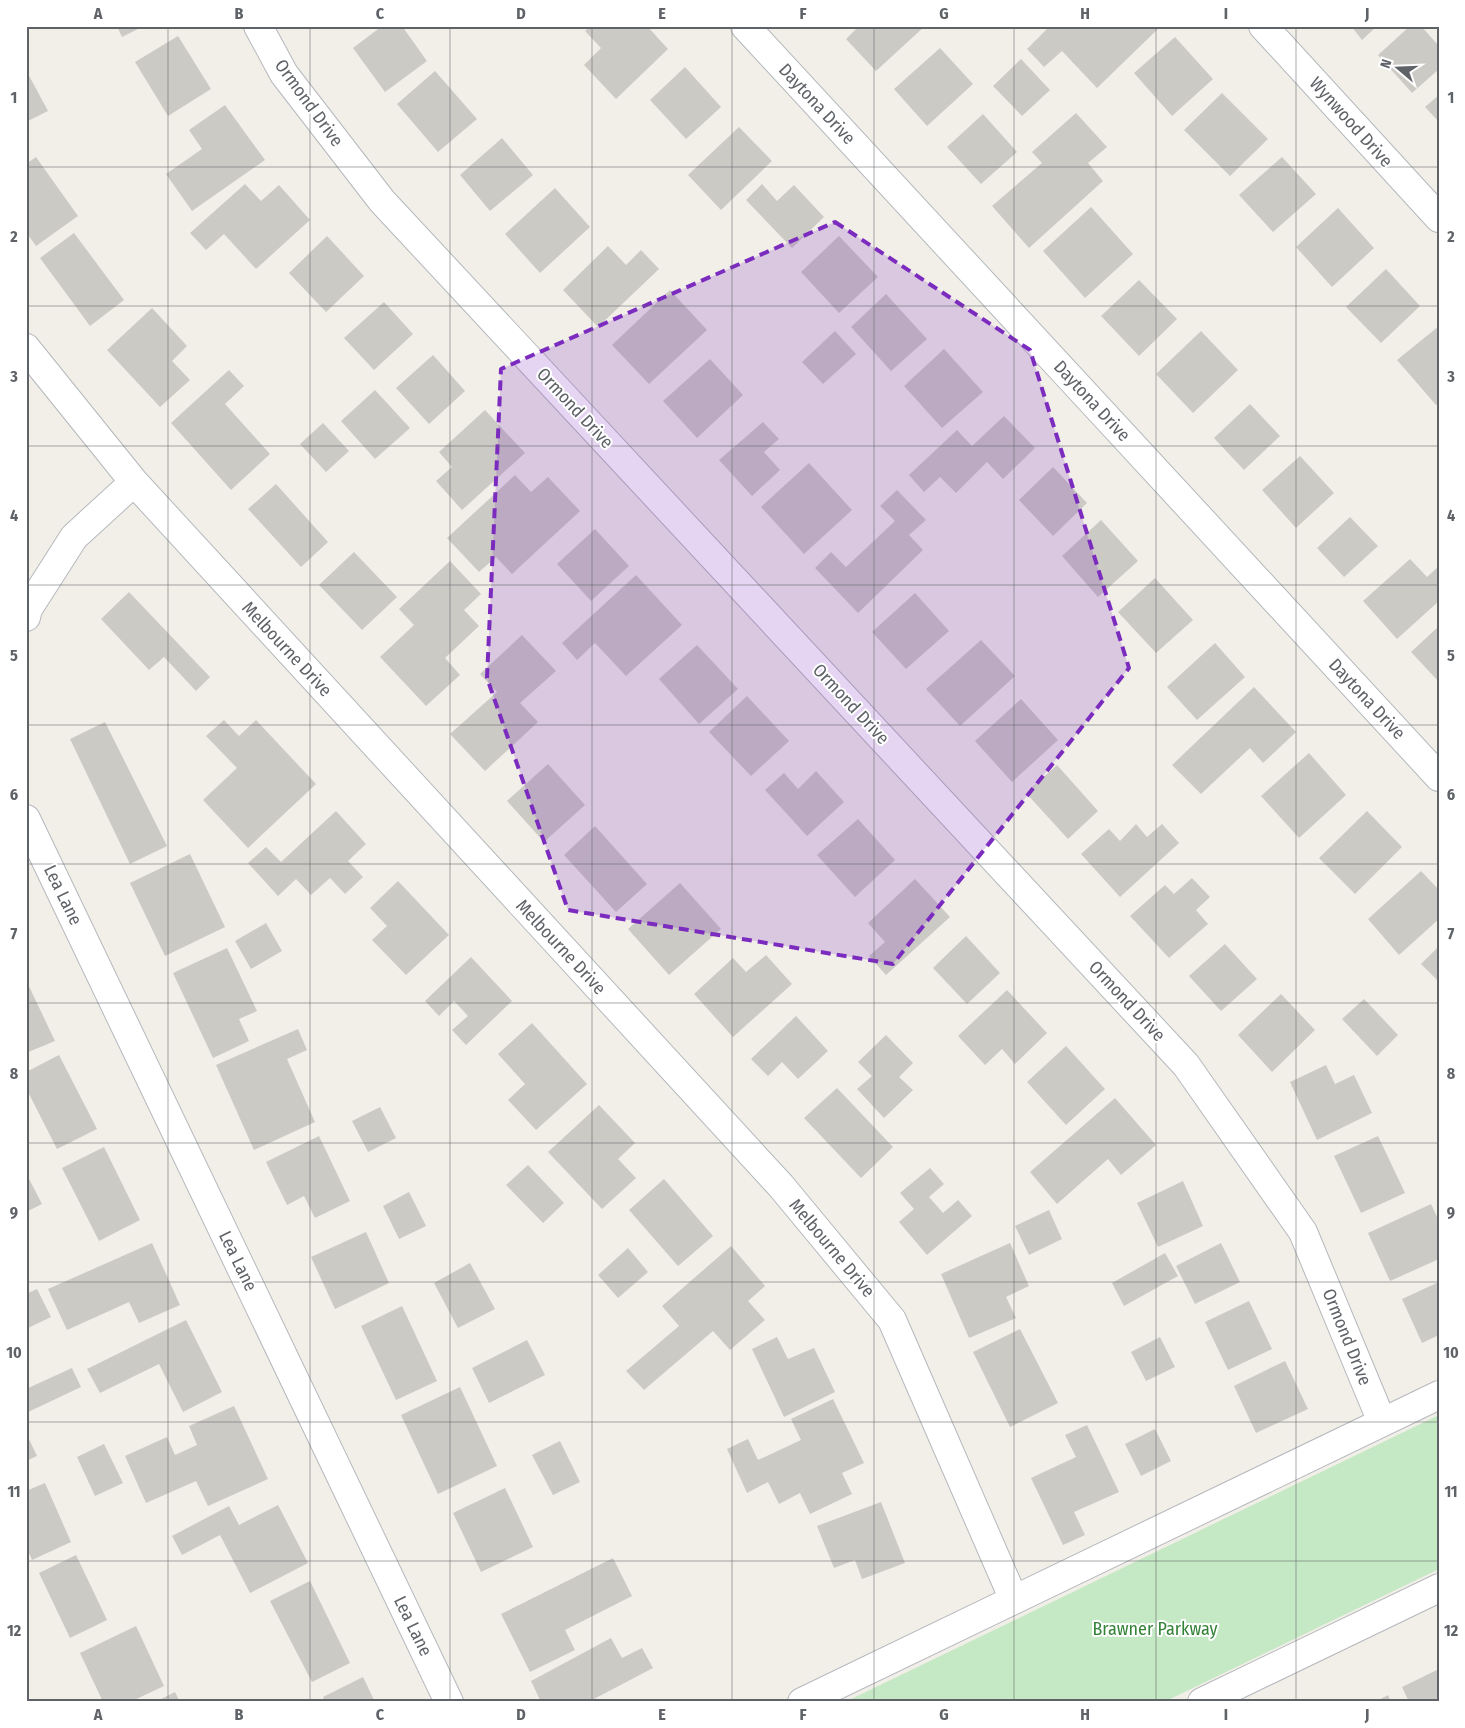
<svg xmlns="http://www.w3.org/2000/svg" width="1465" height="1728" font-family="'Fira Sans Condensed',sans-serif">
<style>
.green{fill:#c5e8c5}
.building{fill:#cccac5}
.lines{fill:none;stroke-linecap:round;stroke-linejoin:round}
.minor-casing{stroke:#b5b8bc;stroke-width:30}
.minor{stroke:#fff;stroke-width:28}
.marked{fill:#7b2cbf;fill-opacity:0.2;stroke:#7b2cbf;stroke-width:4;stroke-dasharray:10 6;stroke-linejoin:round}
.grid{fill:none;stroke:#5f6368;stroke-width:1;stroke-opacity:0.55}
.labels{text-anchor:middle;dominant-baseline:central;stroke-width:4;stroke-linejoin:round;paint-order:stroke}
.street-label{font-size:18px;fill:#5f6368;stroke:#fff}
.park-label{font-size:18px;fill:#348238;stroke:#fff}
.neatline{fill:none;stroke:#5f6368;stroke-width:2}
.grid-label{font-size:16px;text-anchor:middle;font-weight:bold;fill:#5f6368}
</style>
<rect width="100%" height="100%" fill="#f1efe8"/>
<path class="green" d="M 1439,1415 L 1439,1569 L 1164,1702 L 845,1702 Z"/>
<path class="building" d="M 117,26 L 144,26 L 122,37 Z
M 382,26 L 402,26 L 427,61 L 385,92 L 353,48 Z
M 591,26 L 647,26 L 668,49 L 616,99 L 584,65 L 601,48 L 585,31 Z
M 859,26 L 925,26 L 876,71 L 846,39 Z
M 1050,26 L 1161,26 L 1097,88 L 1062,51 L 1044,67 L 1027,49 Z
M 1351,26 L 1377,26 L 1362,40 Z
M 1410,26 L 1421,26 L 1439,46 L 1439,69 L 1412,93 L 1378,55 Z
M 178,36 L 211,89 L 168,116 L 135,62 Z
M 1175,37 L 1213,79 L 1172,116 L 1134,73 Z
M 940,48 L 973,84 L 927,126 L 894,89 Z
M 1021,59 L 1050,90 L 1022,116 L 993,86 Z
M 685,67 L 721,107 L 686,139 L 650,100 Z
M 26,70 L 48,111 L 26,122 Z
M 435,71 L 477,119 L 438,152 L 397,104 Z
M 1222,93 L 1268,139 L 1230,176 L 1184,130 Z
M 1439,95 L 1439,122 L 1425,107 Z
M 225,105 L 265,160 L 192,211 L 166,174 L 202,149 L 189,130 Z
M 1076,113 L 1107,147 L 1088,163 L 1103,181 L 1029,248 L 992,206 L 1042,163 L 1032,152 Z
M 983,114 L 1017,152 L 981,184 L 947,147 Z
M 739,127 L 772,161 L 721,210 L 688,175 Z
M 502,138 L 533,175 L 490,211 L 460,175 Z
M 36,157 L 78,216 L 36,246 L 26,232 L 26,164 Z
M 1282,157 L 1316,194 L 1273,232 L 1239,195 Z
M 245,184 L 261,201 L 279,185 L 310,220 L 256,269 L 224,234 L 206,250 L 190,233 Z
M 762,184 L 777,201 L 794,185 L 824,217 L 792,248 L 746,200 Z
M 555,188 L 590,227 L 540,273 L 505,234 Z
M 1091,207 L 1133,254 L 1085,298 L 1043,251 Z
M 1338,208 L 1374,248 L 1332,287 L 1296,247 Z
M 74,233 L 124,300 L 90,326 L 40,258 Z
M 327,236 L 364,276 L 326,312 L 289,273 Z
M 839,236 L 878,277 L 839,313 L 801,272 Z
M 608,246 L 626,265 L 641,250 L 659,269 L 598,327 L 563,290 Z
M 1386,269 L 1420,306 L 1381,343 L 1346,307 Z
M 1139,280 L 1177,319 L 1139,356 L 1101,316 Z
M 670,290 L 707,330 L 649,384 L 612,345 Z
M 886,294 L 927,339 L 891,371 L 851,327 Z
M 384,302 L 413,334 L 374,370 L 344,338 Z
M 152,308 L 187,346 L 172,361 L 190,380 L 160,407 L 107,350 Z
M 1439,326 L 1439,403 L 1436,405 L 1397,360 Z
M 835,331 L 856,354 L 823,384 L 802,362 Z
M 1201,331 L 1238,370 L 1193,413 L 1156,374 Z
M 944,349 L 983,392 L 942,428 L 904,386 Z
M 433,355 L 465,391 L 429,424 L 396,388 Z
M 710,359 L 743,395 L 697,438 L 663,401 Z
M 229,370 L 244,386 L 225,404 L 270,454 L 231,490 L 171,423 Z
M 375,390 L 410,428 L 375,459 L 341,421 Z
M 1250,404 L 1280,436 L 1244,470 L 1214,438 Z
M 485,410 L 525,453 L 462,510 L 436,481 L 452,467 L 439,452 Z
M 1004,416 L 1035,448 L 1003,479 L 987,462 L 956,493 L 940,477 L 924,492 L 909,475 L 957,430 L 972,446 Z
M 763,422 L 779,439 L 764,452 L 780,470 L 752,496 L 719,460 Z
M 323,423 L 349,451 L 326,472 L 300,444 Z
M 1300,456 L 1334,493 L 1296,528 L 1262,490 Z
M 809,463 L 852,510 L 804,554 L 761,507 Z
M 1053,467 L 1087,503 L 1053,536 L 1019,500 Z
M 515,475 L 531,492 L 548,477 L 580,511 L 512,574 L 496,557 L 479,572 L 447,538 Z
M 276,484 L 328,542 L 301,567 L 248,509 Z
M 897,490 L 926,520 L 909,535 L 923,550 L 858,613 L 815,568 L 831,552 L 846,567 L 895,521 L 880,506 Z
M 1350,517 L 1378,546 L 1344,577 L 1317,548 Z
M 1101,520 L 1138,561 L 1098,597 L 1062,556 Z
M 595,529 L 629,566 L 591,601 L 557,564 Z
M 354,552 L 397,597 L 362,630 L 319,585 Z
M 1410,559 L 1427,577 L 1439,566 L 1439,601 L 1397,639 L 1363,601 Z
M 450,561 L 481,594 L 464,610 L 479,626 L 445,658 L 460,675 L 426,706 L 380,657 L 414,625 L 399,609 Z
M 636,575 L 682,625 L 626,676 L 595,643 L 577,660 L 562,643 Z
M 1155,578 L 1193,620 L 1156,653 L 1118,612 Z
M 129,592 L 210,677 L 196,691 L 164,657 L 149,670 L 101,619 Z
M 915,593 L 949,631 L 906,669 L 872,632 Z
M 1439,626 L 1439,682 L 1411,652 Z
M 522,635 L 556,671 L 520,703 L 538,722 L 485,771 L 450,734 L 497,692 L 480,674 Z
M 981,640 L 1015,676 L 960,726 L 926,689 Z
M 1215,643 L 1245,677 L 1197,720 L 1167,687 Z
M 697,645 L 738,689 L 699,724 L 659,679 Z
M 1254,687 L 1296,732 L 1263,763 L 1250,748 L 1201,794 L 1172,765 Z
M 747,696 L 789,741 L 751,776 L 709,732 Z
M 1021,699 L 1058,740 L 1012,782 L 975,741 Z
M 224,720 L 239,736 L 256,720 L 316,784 L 248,848 L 203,800 L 237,768 L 206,736 Z
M 105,722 L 167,846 L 130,864 L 70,739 Z
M 1309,753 L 1346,795 L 1299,838 L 1261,796 Z
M 548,764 L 585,805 L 544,842 L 507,801 Z
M 1057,765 L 1098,811 L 1068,839 L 1026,793 Z
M 816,771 L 844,802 L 807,836 L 765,790 L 784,773 L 798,789 Z
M 336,811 L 366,844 L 348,861 L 363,877 L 345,894 L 330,878 L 311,895 L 296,879 L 278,896 L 248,863 L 266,847 L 281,862 Z
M 1367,811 L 1402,847 L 1355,894 L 1319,858 Z
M 858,819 L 895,860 L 855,897 L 817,855 Z
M 1136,824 L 1147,837 L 1162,824 L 1179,843 L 1120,897 L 1081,854 L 1109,829 L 1120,841 Z
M 595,826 L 647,884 L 616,912 L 564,855 Z
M 190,854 L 225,927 L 165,956 L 130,883 Z
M 1421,871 L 1439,890 L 1439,919 L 1399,955 L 1368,919 Z
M 1192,878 L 1210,897 L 1196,910 L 1208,924 L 1169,958 L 1130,916 L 1165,885 L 1174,894 Z
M 915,879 L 950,917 L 886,975 L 869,956 L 885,942 L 868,923 Z
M 398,881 L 449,935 L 406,975 L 372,940 L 387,926 L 370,908 Z
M 680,883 L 721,929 L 669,975 L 628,929 Z
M 266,923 L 282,951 L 251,969 L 235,941 Z
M 966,936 L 1000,973 L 967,1004 L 933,968 Z
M 1225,944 L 1257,979 L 1221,1011 L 1189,976 Z
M 1439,946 L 1439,982 L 1421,964 Z
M 227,948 L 257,1011 L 239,1019 L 249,1041 L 213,1058 L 173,973 Z
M 766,955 L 792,984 L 733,1037 L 694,994 L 733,958 L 746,972 Z
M 471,957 L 512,1001 L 466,1045 L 452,1030 L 468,1016 L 454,1001 L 439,1016 L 425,1001 Z
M 26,980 L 55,1041 L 26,1053 Z
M 1007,990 L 1047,1033 L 1015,1064 L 1002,1049 L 985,1065 L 958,1036 Z
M 1281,994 L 1315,1030 L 1272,1072 L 1238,1035 Z
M 1364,999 L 1398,1035 L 1377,1056 L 1342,1019 Z
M 796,1016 L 828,1051 L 798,1079 L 782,1062 L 768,1076 L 751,1059 Z
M 532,1023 L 587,1084 L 536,1130 L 508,1100 L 525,1084 L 498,1054 Z
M 298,1029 L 307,1050 L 287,1059 L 315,1122 L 254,1150 L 216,1065 Z
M 886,1035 L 913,1063 L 899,1077 L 913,1090 L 884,1118 L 857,1089 L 872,1076 L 858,1062 Z
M 1066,1046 L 1105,1089 L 1066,1125 L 1027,1082 Z
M 59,1055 L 97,1129 L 57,1149 L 26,1088 L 26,1072 Z
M 1326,1065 L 1335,1084 L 1354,1075 L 1372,1113 L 1317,1140 L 1290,1082 Z
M 837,1088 L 893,1147 L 861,1178 L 804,1118 Z
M 1115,1098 L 1156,1145 L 1121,1175 L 1108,1159 L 1057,1204 L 1030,1172 Z
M 599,1105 L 635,1143 L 618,1159 L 636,1178 L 602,1209 L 548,1152 Z
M 380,1107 L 396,1138 L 368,1152 L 352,1121 Z
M 319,1136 L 350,1201 L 315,1218 L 304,1196 L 287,1205 L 266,1162 Z
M 1378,1136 L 1405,1193 L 1361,1213 L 1334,1156 Z
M 104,1147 L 140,1220 L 99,1241 L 62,1168 Z
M 528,1165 L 564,1203 L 543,1223 L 506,1185 Z
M 930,1168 L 944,1184 L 929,1197 L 943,1213 L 958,1200 L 972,1216 L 927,1255 L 899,1222 L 914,1209 L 900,1193 Z
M 26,1173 L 42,1204 L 26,1212 Z
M 664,1179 L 713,1236 L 678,1266 L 629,1210 Z
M 1183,1181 L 1203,1226 L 1158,1247 L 1137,1203 Z
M 409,1192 L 426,1226 L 399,1239 L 383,1206 Z
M 1431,1204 L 1439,1221 L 1439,1259 L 1390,1281 L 1368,1233 Z
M 1049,1210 L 1062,1239 L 1029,1255 L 1015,1226 Z
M 366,1232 L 389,1283 L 335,1309 L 311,1257 Z
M 152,1243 L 180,1305 L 139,1323 L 129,1302 L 67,1330 L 48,1289 Z
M 1010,1243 L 1029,1286 L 1006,1297 L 1016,1318 L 969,1338 L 941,1274 Z
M 1221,1243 L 1240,1282 L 1195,1304 L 1176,1266 Z
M 731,1246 L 765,1286 L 748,1301 L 765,1320 L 730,1350 L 713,1331 L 644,1390 L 626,1371 L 679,1326 L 662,1306 Z
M 628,1248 L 648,1272 L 618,1298 L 598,1275 Z
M 1165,1253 L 1178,1276 L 1124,1306 L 1112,1283 Z
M 470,1263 L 495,1309 L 458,1328 L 434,1283 Z
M 1439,1282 L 1439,1335 L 1422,1343 L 1402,1299 Z
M 37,1289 L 51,1317 L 26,1329 L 26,1294 Z
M 1249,1301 L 1272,1349 L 1228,1370 L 1205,1322 Z
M 402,1306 L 437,1381 L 396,1400 L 361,1326 Z
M 186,1320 L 222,1392 L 183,1412 L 159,1364 L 100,1393 L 87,1369 Z
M 1020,1329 L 1058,1403 L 1010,1427 L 973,1352 Z
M 777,1337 L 788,1359 L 814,1348 L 835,1392 L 784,1417 L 752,1349 Z
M 1160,1337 L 1175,1367 L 1146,1381 L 1131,1352 Z
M 527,1340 L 545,1375 L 489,1403 L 472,1368 Z
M 1285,1361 L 1308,1409 L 1256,1433 L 1234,1386 Z
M 72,1368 L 81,1387 L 26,1413 L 26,1389 Z
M 460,1387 L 497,1466 L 438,1494 L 401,1415 Z
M 833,1399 L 864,1463 L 842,1473 L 852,1494 L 810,1514 L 800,1493 L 779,1504 L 768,1482 L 747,1493 L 727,1449 L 748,1439 L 758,1460 L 801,1440 L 791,1419 Z
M 234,1406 L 268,1479 L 208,1506 L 196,1481 L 146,1503 L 125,1456 L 167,1437 L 175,1455 L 197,1445 L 189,1426 Z
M 1087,1425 L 1119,1492 L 1074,1512 L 1085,1535 L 1063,1545 L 1031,1478 L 1076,1457 L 1065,1435 Z
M 1155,1429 L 1171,1461 L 1141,1476 L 1125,1444 Z
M 26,1433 L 37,1456 L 26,1461 Z
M 560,1441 L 580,1482 L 553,1495 L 532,1455 Z
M 104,1444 L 123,1483 L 95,1496 L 77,1457 Z
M 45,1483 L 71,1542 L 32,1560 L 26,1546 L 26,1491 Z
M 505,1488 L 533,1547 L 481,1572 L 453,1513 Z
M 881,1502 L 905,1563 L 862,1579 L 855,1560 L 834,1568 L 817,1526 Z
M 278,1505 L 308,1563 L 250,1593 L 220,1535 L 182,1555 L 172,1536 L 229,1506 L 239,1525 Z
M 76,1555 L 107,1620 L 70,1638 L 39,1573 Z
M 613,1558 L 632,1596 L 565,1630 L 575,1650 L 530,1672 L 501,1614 Z
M 310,1581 L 350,1663 L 312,1682 L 270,1601 Z
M 136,1626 L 164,1686 L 130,1702 L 103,1702 L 80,1653 Z
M 611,1638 L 622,1658 L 642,1648 L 653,1668 L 592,1700 L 593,1702 L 541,1702 L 531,1681 Z
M 1439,1669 L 1439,1702 L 1409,1702 L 1402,1687 Z
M 363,1677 L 375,1702 L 325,1702 L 323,1697 Z
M 175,1692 L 180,1702 L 155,1702 Z
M 1388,1695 L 1391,1702 L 1375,1702 Z"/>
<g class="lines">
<defs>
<path id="minor" d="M 258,26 L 284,74 L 382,201 L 1186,1065 L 1303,1232 L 1382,1422
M 745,26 L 1439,777
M 1263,26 L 1439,218
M 26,348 L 134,482 L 781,1186 L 892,1320 L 1014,1600
M 26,617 L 28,609 L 74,537 L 134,482
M 26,819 L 449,1702
M 802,1702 L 1439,1395
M 1202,1702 L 1439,1588"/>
</defs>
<use href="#minor" class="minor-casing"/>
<use href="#minor" class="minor"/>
</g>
<path class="marked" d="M 835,222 L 1030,350 L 1129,668 L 893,964 L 568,910 L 487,678 L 501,369 Z"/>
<path class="grid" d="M 168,26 L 168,1702M 310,26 L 310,1702M 450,26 L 450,1702M 592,26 L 592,1702M 732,26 L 732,1702M 874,26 L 874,1702M 1014,26 L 1014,1702M 1156,26 L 1156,1702M 1296,26 L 1296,1702M 26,167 L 1439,167M 26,306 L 1439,306M 26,446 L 1439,446M 26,585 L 1439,585M 26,725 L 1439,725M 26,864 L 1439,864M 26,1003 L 1439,1003M 26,1143 L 1439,1143M 26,1282 L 1439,1282M 26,1422 L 1439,1422M 26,1561 L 1439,1561"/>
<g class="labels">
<g class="street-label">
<text transform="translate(309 103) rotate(54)">Ormond Drive</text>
<text transform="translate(817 104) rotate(47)">Daytona Drive</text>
<text transform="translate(1351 122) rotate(48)">Wynwood Drive</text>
<text transform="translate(1092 401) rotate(47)">Daytona Drive</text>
<text transform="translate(575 408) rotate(47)">Ormond Drive</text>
<text transform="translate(287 649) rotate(47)">Melbourne Drive</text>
<text transform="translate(1367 699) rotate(47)">Daytona Drive</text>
<text transform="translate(851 704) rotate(47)">Ormond Drive</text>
<text transform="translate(63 895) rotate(64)">Lea Lane</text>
<text transform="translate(561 947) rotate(47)">Melbourne Drive</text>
<text transform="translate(1127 1001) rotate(47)">Ormond Drive</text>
<text transform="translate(832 1248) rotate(50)">Melbourne Drive</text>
<text transform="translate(238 1261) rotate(64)">Lea Lane</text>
<text transform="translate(1347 1337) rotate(68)">Ormond Drive</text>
<text transform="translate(413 1626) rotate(64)">Lea Lane</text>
</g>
<g class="park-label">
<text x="1155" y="1629">Brawner Parkway</text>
</g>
</g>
<rect width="1465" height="1728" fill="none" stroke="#ffffff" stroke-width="55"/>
<g transform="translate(1398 68) rotate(289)" stroke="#ffffff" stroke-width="4" paint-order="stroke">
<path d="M0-4L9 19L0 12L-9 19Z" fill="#5f6368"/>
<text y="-8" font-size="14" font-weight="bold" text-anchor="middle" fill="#5f6368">N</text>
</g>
<rect x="28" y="28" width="1410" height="1672" class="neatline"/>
<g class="grid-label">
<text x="98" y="19">A</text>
<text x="239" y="19">B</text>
<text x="380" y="19">C</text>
<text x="521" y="19">D</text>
<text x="662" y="19">E</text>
<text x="803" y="19">F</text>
<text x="944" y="19">G</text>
<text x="1085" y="19">H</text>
<text x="1226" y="19">I</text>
<text x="1367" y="19">J</text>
<text x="14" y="103">1</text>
<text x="1451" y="103">1</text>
<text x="14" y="242">2</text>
<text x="1451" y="242">2</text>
<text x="14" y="382">3</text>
<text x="1451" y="382">3</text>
<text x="14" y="521">4</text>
<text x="1451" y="521">4</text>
<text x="14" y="661">5</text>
<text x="1451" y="661">5</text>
<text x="14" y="800">6</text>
<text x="1451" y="800">6</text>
<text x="14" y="939">7</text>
<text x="1451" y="939">7</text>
<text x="14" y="1079">8</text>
<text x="1451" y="1079">8</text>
<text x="14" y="1218">9</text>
<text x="1451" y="1218">9</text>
<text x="14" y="1358">10</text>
<text x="1451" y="1358">10</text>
<text x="14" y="1497">11</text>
<text x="1451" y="1497">11</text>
<text x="14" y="1636">12</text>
<text x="1451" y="1636">12</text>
<text x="98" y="1720">A</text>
<text x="239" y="1720">B</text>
<text x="380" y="1720">C</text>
<text x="521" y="1720">D</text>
<text x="662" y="1720">E</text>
<text x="803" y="1720">F</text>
<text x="944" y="1720">G</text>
<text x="1085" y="1720">H</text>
<text x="1226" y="1720">I</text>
<text x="1367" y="1720">J</text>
</g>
</svg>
